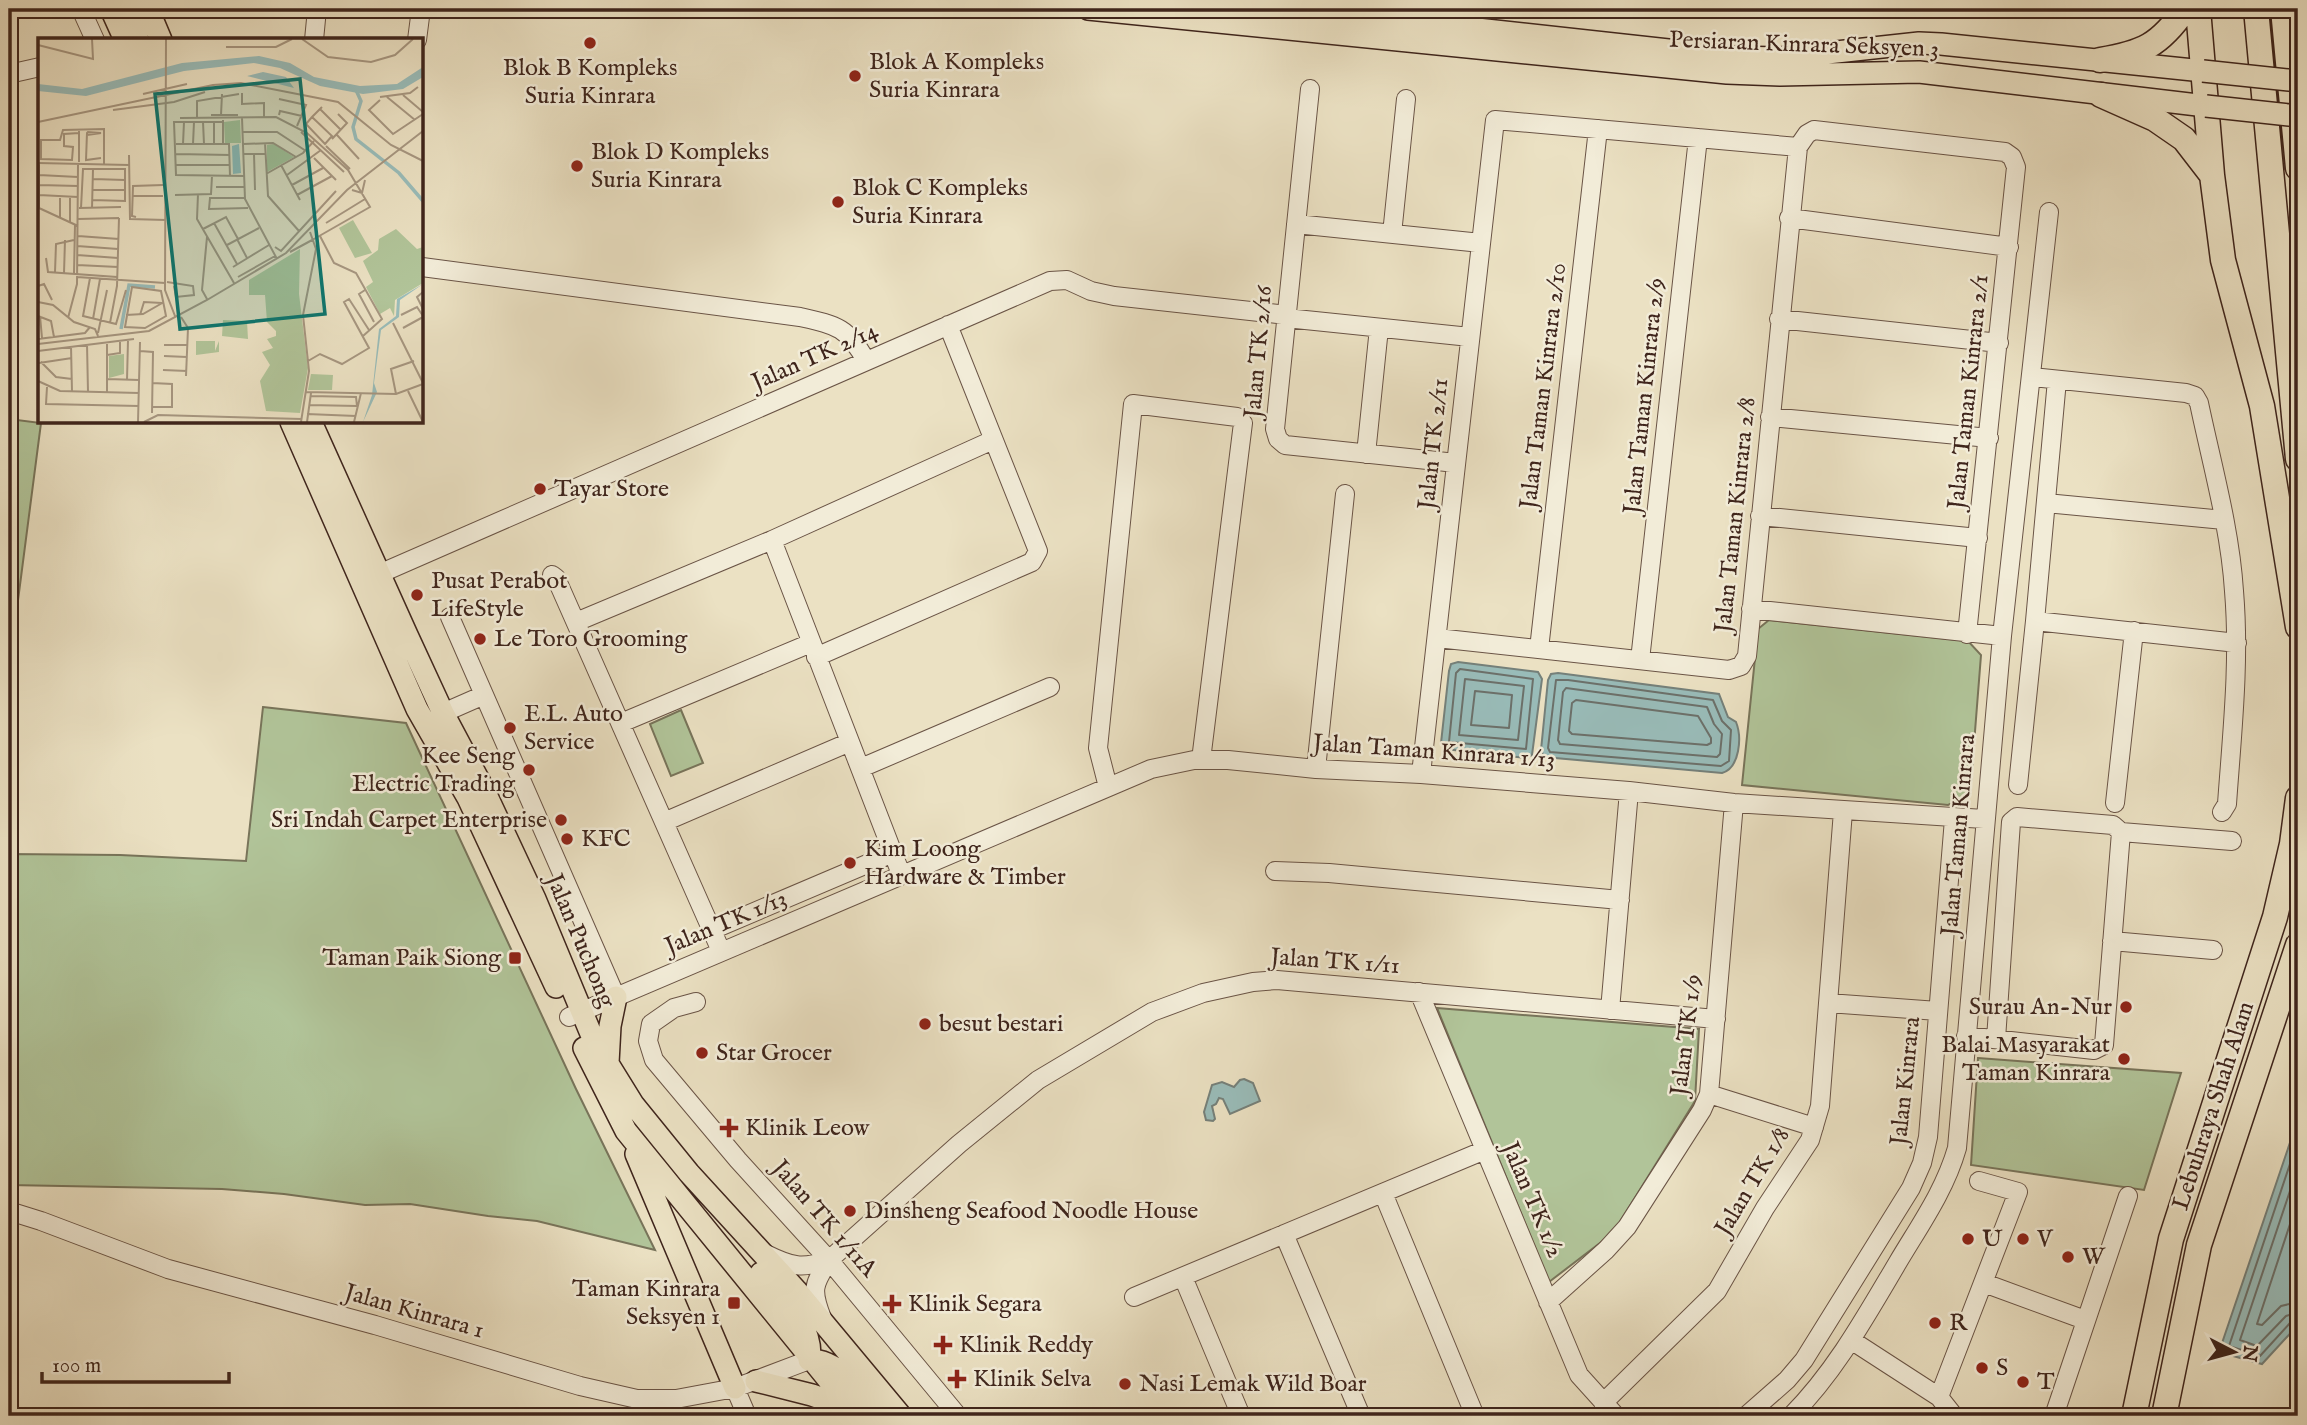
<svg xmlns="http://www.w3.org/2000/svg" width="2307" height="1425" font-family="'IM FELL English',serif">
<style>
.green{fill:#b1c499;stroke:#78745a;stroke-width:2}
.water{fill:#99bcb9;stroke:#75807a;stroke-width:2}
.lines{fill:none;stroke-linecap:round;stroke-linejoin:round}
.shore{stroke:#6c706a;stroke-width:2}
.minor-casing{stroke:#6a5446;stroke-width:20}
.major-casing{stroke:#3f251c;stroke-width:24}
.highway-casing{stroke:#3f251c;stroke-width:27}
.minor{stroke:#f2ecd8;stroke-width:18}
.major{stroke:#ebe1c3;stroke-width:21}
.highway{stroke:#ebe1c3;stroke-width:24}
.major-bridge-casing{stroke:#3f251c;stroke-width:24;stroke-linecap:butt}
.major-bridge{stroke:#ebe1c3;stroke-width:21}
.poi-dot{fill:#8f2418;stroke:#f2ecd8;stroke-width:2.5}
.labels{text-anchor:middle;dominant-baseline:central;stroke-width:5;stroke-linejoin:round;paint-order:stroke}
.street-label{font-size:24px;fill:#3f251c;stroke:#f2ecd8}
.poi-label{font-size:24px;fill:#3f251c;stroke:#f2ecd8;text-anchor:start}
.inset-river{fill:none;stroke:#99bcb9;stroke-width:3.5}
.inset-road{fill:none;stroke:#a69680;stroke-width:2}
.view{fill:#0f766e;fill-opacity:0.15;stroke:#0f766e;stroke-width:3.5}
.inset-edge{fill:none;stroke:#3f251c;stroke-width:3.5}
</style>
<rect width="100%" height="100%" fill="#ebe1c3"/>
<filter id="stains"><feTurbulence type="fractalNoise" baseFrequency=".00286" numOctaves="4"/><feColorMatrix values="0 0 0 0 .2 0 0 0 0 .09 0 0 0 0 .02 0 0 0 .5 -.17"/></filter>
<radialGradient id="worn" r=".72"><stop offset=".6" stop-color="#630" stop-opacity="0"/><stop offset="1" stop-color="#630" stop-opacity=".3"/></radialGradient>
<path class="green" d="M 9,419 L 41,423 L 10,662 L 9,662 Z
M 1769,620 L 1968,641 L 1981,655 L 1970,795 L 1948,805 L 1742,785 L 1758,629 Z
M 263,707 L 406,723 L 576,1089 L 655,1250 L 537,1221 L 488,1216 L 410,1204 L 365,1205 L 284,1194 L 222,1189 L 9,1185 L 9,854 L 120,855 L 246,861 Z
M 681,710 L 703,763 L 671,776 L 650,724 Z
M 1437,1008 L 1699,1029 L 1695,1101 L 1613,1233 L 1549,1282 Z
M 1978,1058 L 2181,1073 L 2144,1190 L 1971,1165 Z"/>
<path class="water" d="M 1458,662 L 1538,672 L 1542,679 L 1532,755 L 1526,758 L 1445,749 L 1441,743 L 1449,671 L 1451,664 Z
M 1558,673 L 1719,694 L 1728,717 L 1736,722 C 1742,737 1740,768 1722,773 L 1544,757 L 1541,750 L 1548,680 L 1551,674 Z
M 1244,1079 L 1253,1083 L 1260,1101 L 1230,1114 L 1223,1099 L 1219,1098 L 1216,1104 L 1212,1106 L 1215,1119 L 1213,1121 L 1206,1120 L 1204,1112 L 1212,1085 L 1222,1082 L 1234,1087 L 1240,1080 Z
M 2298,1119 L 2298,1325 L 2262,1364 L 2219,1352 Z"/>
<g class="lines">
<path class="shore" d="M 1460,669 L 1533,679 L 1526,749 L 1449,742 L 1456,673 Z
M 1465,679 L 1524,686 L 1518,740 L 1459,735 Z
M 1556,680 L 1568,680 L 1713,700 L 1722,721 L 1731,730 L 1729,761 L 1721,766 L 1550,752 L 1548,748 Z
M 1566,688 L 1707,707 L 1714,724 L 1722,734 L 1720,754 L 1717,757 L 1560,744 L 1558,740 L 1563,692 Z
M 1475,691 L 1512,695 L 1509,728 L 1471,725 Z
M 1576,700 L 1698,716 L 1711,738 L 1711,743 L 1707,745 L 1572,734 L 1569,731 L 1572,703 Z
M 2298,1140 L 2229,1346 L 2260,1356 L 2290,1323 L 2298,1321
M 2298,1167 L 2240,1340 L 2257,1346 L 2286,1316 L 2298,1312
M 2298,1200 L 2257,1324 L 2262,1325 L 2281,1306 L 2298,1302"/>
<defs>
<path id="minor" d="M 81,9 L 95,40
M 314,40 L 317,9
M 417,40 L 421,9
M 9,74 L 40,67
M 1310,89 L 1275,429 L 1278,439 L 1285,445 L 1456,463
M 1798,147 L 1807,134 L 1814,130 L 2005,152 L 2012,157 L 2016,167 L 1967,634
M 1789,218 L 2009,247
M 1296,224 L 1481,243
M 1392,234 L 1406,99
M 422,267 L 800,317 C 836,325 848,327 866,361
M 1286,318 L 1470,337
M 1779,319 L 1999,343
M 2032,377 L 2186,393 L 2195,396 L 2199,403 C 2212,465 2230,528 2234,591 C 2240,662 2232,733 2227,804 L 2222,812
M 1770,417 L 1989,438
M 1366,454 L 1379,328
M 2046,503 L 2224,520
M 1760,516 L 1978,538
M 772,540 L 901,874
M 379,574 L 1050,281 L 1067,280 L 1091,291 L 1114,296 L 1287,315
M 552,575 L 556,578 L 721,951
M 1751,609 L 2002,636
M 450,617 L 616,997
M 2035,621 L 2237,643
M 576,622 L 772,540 L 993,440
M 1437,638 L 1729,670 L 1741,666 L 1747,656 L 1798,147
M 1539,649 L 1598,129
M 816,657 L 1032,562 L 1038,551 L 948,325
M 1640,660 L 1698,138
M 443,713 L 484,695
M 621,723 L 811,643
M 861,768 L 1050,687
M 1316,769 L 1345,494
M 1421,774 L 1495,120 L 1798,147
M 2018,785 L 2035,621 L 2057,380
M 1108,787 L 1098,748 L 1133,404 L 1237,417 L 1243,423 L 1201,760
M 2115,803 L 2134,631
M 664,822 L 850,742
M 1275,871 L 1329,873 L 1620,900
M 712,930 L 893,853
M 2112,941 L 2213,950
M 1419,992 L 1579,1375 L 1616,1416
M 696,1002 L 674,1008 L 651,1024 L 648,1041 L 654,1060 L 738,1160 L 829,1260 L 958,1416
M 1828,1003 L 1938,1011
M 1610,1010 L 1629,791
M 569,1017 L 1151,769 L 1194,760 L 1228,760 L 1316,769 L 1421,774 L 1629,791 L 1734,803 L 1984,819
M 1966,1036 L 2094,1050 L 2104,1045 L 2121,832 L 2232,841
M 1996,1039 L 2011,822 L 2017,817 L 2113,825 L 2121,832
M 1709,1094 L 1814,1127
M 1383,1193 L 1475,1416
M 9,1211 L 41,1221 L 168,1269 L 375,1325 L 580,1386 L 637,1399 L 676,1399 L 735,1388 L 809,1360
M 1284,1234 L 1361,1416
M 766,1254 C 792,1267 802,1269 829,1260
M 1183,1277 L 1241,1416
M 1984,1283 L 2085,1320
M 1134,1297 L 1485,1150
M 1548,1302 L 1606,1250 L 1627,1227 L 1702,1110 L 1709,1094 L 1734,803
M 822,1318 C 811,1290 813,1285 829,1260 L 959,1144 L 1038,1080 L 1152,1012 L 1203,993 L 1253,982 L 1277,980 L 1716,1019
M 1851,1340 L 1939,1397 L 1954,1416
M 735,1388 L 747,1416
M 1939,1397 L 2018,1192 L 1979,1181
M 1603,1403 L 1717,1291 L 1765,1208 L 1810,1140 L 1820,1106 L 1843,811
M 1746,1416 L 1787,1380 L 1804,1360 L 1911,1188 L 1922,1163 L 1928,1137 L 1954,819
M 1791,1416 C 1835,1372 1866,1316 1898,1262 C 1920,1225 1945,1190 1957,1148 L 2002,636 L 2049,212
M 2054,1416 L 2128,1196"/>
<path id="major" d="M 111,9 L 125,40
M 129,9 L 138,40
M 148,9 L 161,40
M 1088,9 L 1727,73 L 1780,75 L 1919,72 L 2206,106
M 1295,9 L 1732,57 L 1781,58 L 1919,43 L 1941,44 L 2203,71
M 291,422 L 417,709 L 468,798 L 556,987
M 311,422 L 407,635 L 443,713 L 484,790 L 535,899 L 594,1041 L 633,1104 L 689,1173 L 796,1290 L 901,1416
M 584,1048 L 626,1131 L 858,1416
M 608,1063 L 610,1026 L 616,997
M 636,1154 L 735,1388
M 761,1273 C 783,1298 811,1322 810,1357
M 809,1360 C 837,1358 866,1396 883,1415
M 756,1381 L 812,1395 L 848,1408"/>
<path id="highway" d="M 2198,9 L 2212,175 L 2223,260 L 2262,406 L 2298,627
M 2256,9 L 2298,459
M 2283,9 L 2298,168
M 2100,60 C 2143,53 2160,45 2185,9
M 2101,95 L 2155,119 L 2184,139 L 2211,174
M 2134,1416 L 2171,1239 L 2275,917 L 2292,844 L 2298,798
M 2164,1416 L 2199,1245 L 2298,945"/>
</defs>
<use href="#minor" class="minor-casing"/>
<use href="#major" class="major-casing"/>
<use href="#highway" class="highway-casing"/>
<use href="#minor" class="minor"/>
<use href="#major" class="major"/>
<use href="#highway" class="highway"/>
<defs>
<path id="major-bridge" d="M 2203,71 L 2298,81
M 2206,106 L 2298,116"/>
</defs>
<use href="#major-bridge" class="major-bridge-casing"/>
<use href="#major-bridge" class="major-bridge"/>
</g>
<g class="poi-dot">
<circle cx="590" cy="43" r="7"/>
<circle cx="855" cy="76" r="7"/>
<circle cx="577" cy="166" r="7"/>
<circle cx="838" cy="202" r="7"/>
<circle cx="540" cy="489" r="7"/>
<circle cx="417" cy="595" r="7"/>
<circle cx="480" cy="639" r="7"/>
<circle cx="510" cy="728" r="7"/>
<circle cx="529" cy="770" r="7"/>
<circle cx="561" cy="820" r="7"/>
<circle cx="567" cy="839" r="7"/>
<circle cx="850" cy="863" r="7"/>
<rect x="508" y="951" width="14" height="14" rx="3.5"/>
<circle cx="2126" cy="1007" r="7"/>
<circle cx="925" cy="1024" r="7"/>
<circle cx="702" cy="1053" r="7"/>
<circle cx="2124" cy="1059" r="7"/>
<path d="M725.5 1117.5h7v7h7v7h-7v7h-7v-7h-7v-7h7z"/>
<circle cx="850" cy="1211" r="7"/>
<circle cx="1968" cy="1239" r="7"/>
<circle cx="2023" cy="1239" r="7"/>
<circle cx="2068" cy="1257" r="7"/>
<rect x="727" y="1296" width="14" height="14" rx="3.5"/>
<path d="M888.5 1293.5h7v7h7v7h-7v7h-7v-7h-7v-7h7z"/>
<circle cx="1935" cy="1323" r="7"/>
<path d="M939.5 1334.5h7v7h7v7h-7v7h-7v-7h-7v-7h7z"/>
<circle cx="1982" cy="1368" r="7"/>
<path d="M953.5 1368.5h7v7h7v7h-7v7h-7v-7h-7v-7h7z"/>
<circle cx="2023" cy="1382" r="7"/>
<circle cx="1125" cy="1384" r="7"/>
</g>
<g class="labels">
<g class="street-label">
<text transform="translate(1804 45) rotate(2)">Persiaran Kinrara Seksyen 3</text>
<text transform="translate(1259 352) rotate(-85)">Jalan TK 2/16</text>
<text transform="translate(815 357) rotate(-24)">Jalan TK 2/14</text>
<text transform="translate(1544 386) rotate(-83)">Jalan Taman Kinrara 2/10</text>
<text transform="translate(1969 392) rotate(-84)">Jalan Taman Kinrara 2/1</text>
<text transform="translate(1645 396) rotate(-84)">Jalan Taman Kinrara 2/9</text>
<text transform="translate(1434 444) rotate(-84)">Jalan TK 2/11</text>
<text transform="translate(1736 515) rotate(-84)">Jalan Taman Kinrara 2/8</text>
<text transform="translate(1434 752) rotate(4)">Jalan Taman Kinrara 1/13</text>
<text transform="translate(1959 835) rotate(-85)">Jalan Taman Kinrara</text>
<text transform="translate(726 923) rotate(-23)">Jalan TK 1/13</text>
<text transform="translate(580 941) rotate(67)">Jalan Puchong</text>
<text transform="translate(1335 962) rotate(4)">Jalan TK 1/11</text>
<text transform="translate(1687 1035) rotate(-83)">Jalan TK 1/9</text>
<text transform="translate(1906 1081) rotate(-84)">Jalan Kinrara</text>
<text transform="translate(2214 1106) rotate(-72)">Lebuhraya Shah Alam</text>
<text transform="translate(1753 1182) rotate(-59)">Jalan TK 1/8</text>
<text transform="translate(1532 1200) rotate(67)">Jalan TK 1/2</text>
<text transform="translate(824 1219) rotate(49)">Jalan TK 1/11A</text>
<text transform="translate(414 1312) rotate(16)">Jalan Kinrara 1</text>
</g>
<g class="poi-label">
<text x="869" y="62">Blok A Kompleks<tspan x="869" dy="28">Suria Kinrara</tspan></text>
<text x="590" y="68" text-anchor="middle">Blok B Kompleks<tspan x="590" dy="28">Suria Kinrara</tspan></text>
<text x="591" y="152">Blok D Kompleks<tspan x="591" dy="28">Suria Kinrara</tspan></text>
<text x="852" y="188">Blok C Kompleks<tspan x="852" dy="28">Suria Kinrara</tspan></text>
<text x="554" y="489">Tayar Store</text>
<text x="431" y="581">Pusat Perabot<tspan x="431" dy="28">LifeStyle</tspan></text>
<text x="494" y="639">Le Toro Grooming</text>
<text x="524" y="714">E.L. Auto<tspan x="524" dy="28">Service</tspan></text>
<text x="515" y="756" text-anchor="end">Kee Seng<tspan x="515" dy="28">Electric Trading</tspan></text>
<text x="547" y="820" text-anchor="end">Sri Indah Carpet Enterprise</text>
<text x="581" y="839">KFC</text>
<text x="864" y="849">Kim Loong<tspan x="864" dy="28">Hardware &amp; Timber</tspan></text>
<text x="501" y="958" text-anchor="end">Taman Paik Siong</text>
<text x="2112" y="1007" text-anchor="end">Surau An-Nur</text>
<text x="939" y="1024">besut bestari</text>
<text x="2110" y="1045" text-anchor="end">Balai Masyarakat<tspan x="2110" dy="28">Taman Kinrara</tspan></text>
<text x="716" y="1053">Star Grocer</text>
<text x="745" y="1128">Klinik Leow</text>
<text x="864" y="1211">Dinsheng Seafood Noodle House</text>
<text x="1982" y="1239">U</text>
<text x="2037" y="1239">V</text>
<text x="2082" y="1257">W</text>
<text x="720" y="1289" text-anchor="end">Taman Kinrara<tspan x="720" dy="28">Seksyen 1</tspan></text>
<text x="908" y="1304">Klinik Segara</text>
<text x="1949" y="1323">R</text>
<text x="959" y="1345">Klinik Reddy</text>
<text x="1996" y="1368">S</text>
<text x="973" y="1379">Klinik Selva</text>
<text x="2037" y="1382">T</text>
<text x="1139" y="1384">Nasi Lemak Wild Boar</text>
</g>
</g>
<g transform="translate(38 38)">
<rect width="385" height="385" fill="#ebe1c3"/>
<path d="M 202,82 L 203,105 L 187,105 L 186,84 ZM 236,106 L 256,119 L 229,134 L 229,107 ZM 315,182 L 334,215 L 317,220 L 301,190 ZM 358,191 L 379,211 L 385,209 L 385,245 L 357,262 L 356,278 L 352,270 L 342,276 L 328,249 L 335,244 L 325,223 L 340,212 L 341,201 ZM 262,211 L 261,256 L 270,330 L 262,375 L 228,373 L 222,343 L 232,327 L 224,314 L 235,310 L 229,301 L 238,298 L 238,293 L 229,284 L 227,257 L 211,257 L 211,242 ZM 185,282 L 209,283 L 210,301 L 184,298 ZM 158,303 L 177,303 L 177,313 L 181,303 L 181,314 L 158,317 ZM 86,316 L 86,336 L 71,340 L 71,318 ZM 273,336 L 295,337 L 294,352 L 270,352 Z" fill="#b1c499"/>
<path d="M 221,18 L 252,25 L 276,39 L 322,48 L 359,46 L 385,29 L 385,39 L 365,51 L 325,56 L 282,48 L 242,30 L 216,25 L 146,33 L 48,58 L 0,53 L 0,46 L 44,51 L 144,25 ZM 225,34 L 248,39 L 256,50 L 209,38 ZM 201,106 L 203,135 L 195,136 L 194,108 ZM 385,246 L 362,262 L 361,279 L 343,292 L 336,345 L 339,354 L 325,384 L 334,357 L 341,291 L 358,278 L 359,261 Z" fill="#99bcb9"/>
<path class="inset-river" d="M 318,52 L 323,63 L 315,89 L 318,101 L 361,135 L 385,163M 83,291 L 91,247 L 117,249"/>
<path class="inset-road" d="M 128,1 L 127,252 L 137,278M 264,1 L 290,19 L 333,24 L 357,17 L 375,1M 0,7 L 55,21 L 54,1M 188,9 L 238,9 L 254,1M 204,55 L 204,66 L 226,65 L 226,80M 105,56 L 149,46M 365,57 L 385,74M 342,59 L 372,55 L 380,49M 349,59 L 377,82M 241,61 L 268,67 L 259,88M 342,62 L 331,72 L 355,96 L 385,76M 282,71 L 303,92M 75,72 L 136,64 L 167,54M 173,77 L 200,77M 183,77 L 184,56M 241,77 L 242,73 L 264,78M 274,79 L 294,98 L 287,106 L 268,86 L 274,79 L 284,69M 142,80 L 238,79 L 269,95 L 310,132 L 332,169 L 276,201M 159,80 L 159,63 L 201,56M 204,80 L 207,161 L 239,221M 0,84 L 175,47 L 203,45 L 300,64 L 353,107 L 385,123M 165,84 L 166,106M 176,84 L 176,106M 185,84 L 136,84 L 138,137 L 206,138M 205,94 L 239,94 L 268,113M 263,94 L 306,134M 49,97 L 63,95 L 50,94 L 49,95 L 48,122 L 63,120M 299,97 L 321,121M 294,101 L 309,85 L 300,76M 16,102 L 3,102 L 3,121 L 34,122 L 35,109 L 26,108 L 26,96 L 41,95M 16,102 L 22,102 L 25,92 L 66,91 L 66,126M 227,105 L 230,158 L 261,193M 138,106 L 191,106 L 192,138M 145,106 L 146,84M 155,106 L 156,84M 185,106 L 185,82M 205,106 L 235,105 L 258,119M 288,108 L 312,131M 138,116 L 192,117M 205,116 L 228,116M 216,116 L 217,152M 91,117 L 92,181 L 128,182M 276,120 L 298,142M 41,124 L 41,93M 0,125 L 91,127M 1,125 L 1,170 L 40,188M 138,127 L 192,127M 243,127 L 262,162M 228,136 L 265,115 L 276,103M 1,137 L 40,139M 249,137 L 283,112M 55,141 L 87,142M 1,147 L 40,148M 254,147 L 285,130M 178,149 L 206,149M 54,152 L 87,152M 314,152 L 324,155 L 327,142M 160,156 L 159,181 L 196,245M 1,157 L 40,159M 137,157 L 173,156 L 174,138M 259,157 L 294,138M 94,158 L 125,158M 207,160 L 172,160 L 171,171 L 210,170M 54,162 L 88,163M 41,170 L 83,169M 43,170 L 45,131 L 87,131 L 87,163M 54,170 L 55,131M 98,179 L 94,178 L 95,148 L 125,147M 22,180 L 22,158M 40,181 L 81,180M 32,185 L 32,158M 176,185 L 199,226M 288,185 L 327,161M 165,191 L 188,179 L 200,201M 40,198 L 81,201M 282,198 L 296,225 L 318,235 L 344,281 L 325,298M 199,201 L 209,220M 189,207 L 221,190M 39,208 L 80,211M 237,209 L 243,213 L 298,153M 252,214 L 276,201M 39,217 L 80,220M 8,220 L 10,234 L 79,239M 39,227 L 80,229M 195,229 L 231,207M 17,234 L 18,206 L 36,202M 26,235 L 27,202M 36,235 L 37,187M 39,239 L 127,245M 200,239 L 237,218M 52,240 L 45,278 L 78,286 L 88,252M 129,244 L 155,248 L 156,257 L 138,259 L 136,248M 0,248 L 6,246 L 14,262M 94,249 L 123,253 L 128,278 L 107,290 L 87,289 ZM 327,252 L 321,256 L 336,284M 385,254 L 379,259 L 385,271M 169,261 L 164,252 L 169,199M 0,264 L 15,267 L 36,284 L 57,291 L 60,298M 88,277 L 105,276 L 126,264M 102,277 L 106,264 L 124,265M 363,277 L 379,269 L 385,278M 0,278 L 13,283 L 16,299M 2,278 L 4,300M 143,279 L 150,290 L 148,338M 30,280 L 39,246 L 40,126M 55,281 L 62,241M 72,285 L 79,248 L 81,180M 355,285 L 385,345M 365,290 L 385,279M 60,295 L 69,252M 0,301 L 47,295 L 52,289M 0,306 L 111,293 L 169,262 L 248,215 L 309,152 L 385,93M 49,306 L 50,354M 126,307 L 149,307M 33,308 L 34,354M 0,313 L 96,301M 102,313 L 115,314 L 114,375M 69,317 L 82,315 L 82,302M 126,318 L 149,319M 270,323 L 282,316 L 304,326 L 331,310 L 306,264 L 311,261 L 331,292M 3,324 L 18,339 L 34,341M 1,325 L 34,320M 125,332 L 149,333M 69,341 L 101,342M 89,342 L 90,302M 0,343 L 22,353 L 101,355M 9,349 L 8,366 L 101,368M 370,353 L 385,384M 69,354 L 69,304M 268,354 L 358,356 L 385,346M 358,356 L 353,331 L 376,323M 273,358 L 318,359 L 319,368M 271,367 L 319,368M 114,369 L 134,369 L 134,346 L 114,345M 269,376 L 318,378M 100,384 L 102,304M 106,384 L 120,377 L 264,381M 263,384 L 271,333 L 265,277 L 278,211 L 272,194M 269,384 L 273,355M 316,384 L 323,355"/>
<path class="view" d="M 262,41 L 287,276 L 142,291 L 117,56 Z"/>
<rect width="385" height="385" class="inset-edge"/>
</g>
<rect width="2307" height="1425" fill="none" stroke="#ebe1c3" stroke-width="35"/>
<rect x="10" y="10" width="2286" height="1404" fill="none" stroke="#3f251c" stroke-width="3.5"/>
<rect x="18" y="18" width="2272" height="1390" fill="none" stroke="#3f251c" stroke-width="2"/>
<g transform="translate(2234 1352) rotate(96)" stroke="#f2ecd8" stroke-width="5" paint-order="stroke">
<path d="M0-5L12 26L0 18L-12 26Z" fill="#3f251c"/>
<text y="-10" font-size="19" font-weight="bold" text-anchor="middle" fill="#3f251c">N</text>
</g>
<path d="M42 1372v10h187v-10" fill="none" stroke="#3f251c" stroke-width="3.5"/>
<text x="52" y="1372" font-size="21" fill="#3f251c" stroke="#f2ecd8" stroke-width="5" paint-order="stroke">100 m</text>
<rect width="100%" height="100%" filter="url(#stains)"/>
<rect width="100%" height="100%" fill="url(#worn)"/>
</svg>
